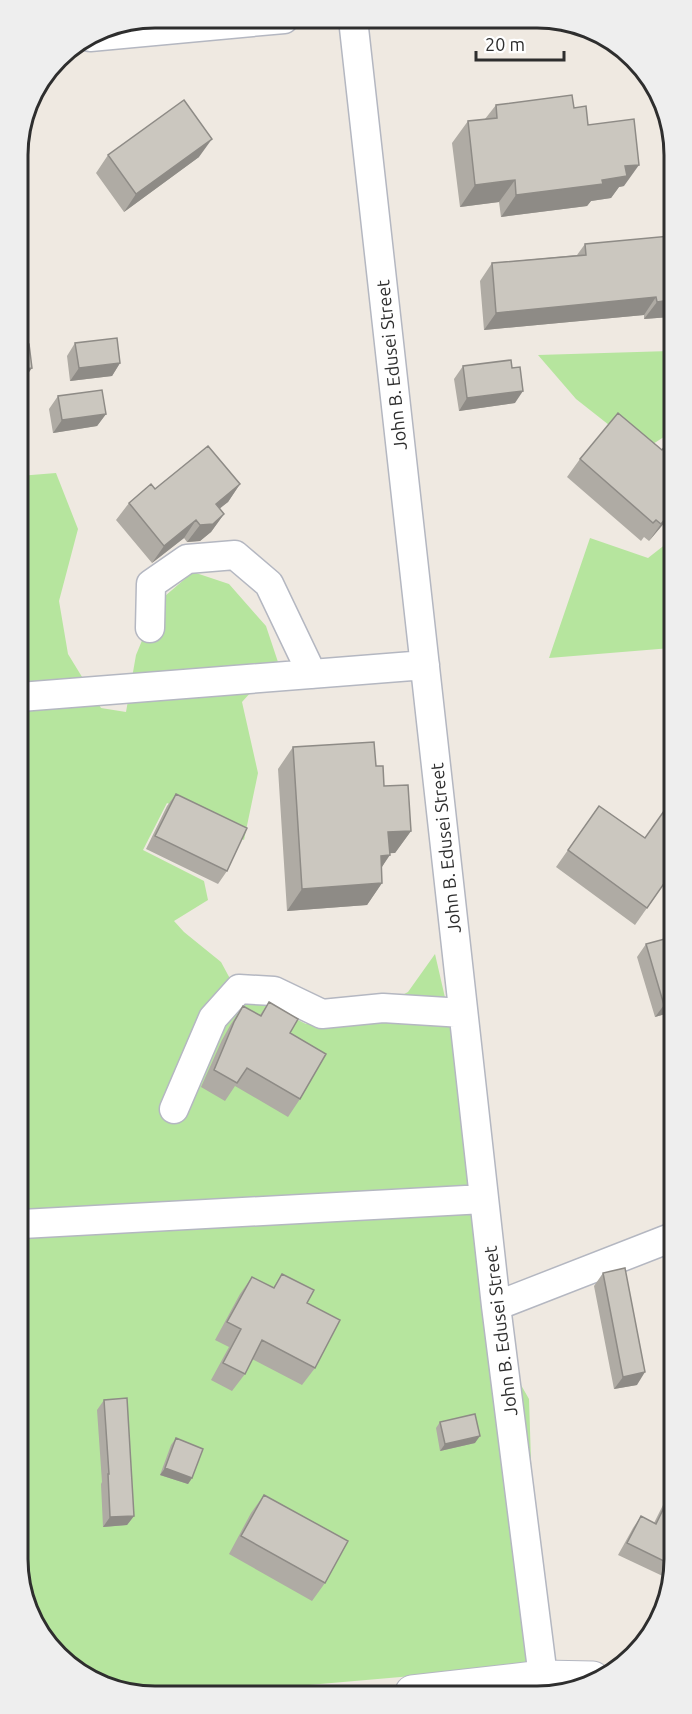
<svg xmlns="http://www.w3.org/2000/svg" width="692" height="1714" font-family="Ubuntu,sans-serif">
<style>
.green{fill:#b6e59e}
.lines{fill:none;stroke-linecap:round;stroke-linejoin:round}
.street-casing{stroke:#b4b7c1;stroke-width:31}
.secondary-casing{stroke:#b4b7c1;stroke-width:35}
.street{stroke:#fff;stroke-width:28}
.secondary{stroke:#fff;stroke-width:33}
.wall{fill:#afaba4}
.shaded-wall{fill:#8e8b86}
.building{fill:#cbc7bf;stroke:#8e8b86;stroke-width:1.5}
.labels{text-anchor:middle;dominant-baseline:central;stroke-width:4.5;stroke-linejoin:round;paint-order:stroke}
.street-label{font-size:18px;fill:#2e2e2e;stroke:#fff}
.rim{fill:none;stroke:#2e2e2e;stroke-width:3}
</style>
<rect width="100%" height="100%" fill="#efe9e1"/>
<path class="green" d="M 670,351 L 670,433 L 642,451 L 576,399 L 538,355 Z
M 56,473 L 78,529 L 59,601 L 68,654 L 101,708 L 126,712 L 136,655 L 158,602 L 193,572 L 229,584 L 266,626 L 278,662 L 242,702 L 258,773 L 244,840 L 167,803 L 143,850 L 204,881 L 208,900 L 174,921 L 184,932 L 221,962 L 234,986 L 264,1003 L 306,1024 L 355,1020 L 408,992 L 435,954 L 449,1015 L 469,1163 L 513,1371 L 529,1399 L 532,1492 L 527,1666 L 218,1693 L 129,1693 L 59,1656 L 23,1594 L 19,476 Z
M 590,538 L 648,558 L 671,540 L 671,648 L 549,658 Z"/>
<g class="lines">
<defs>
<path id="street" d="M 353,19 L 496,1306 L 543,1677
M 90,37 L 284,19
M 150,628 L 151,584 L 187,559 L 235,555 L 269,584 L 312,674
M 20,697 L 425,665
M 174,1109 L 213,1018 L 239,989 L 274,991 L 322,1014 L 383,1008 L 463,1013
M 22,1224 L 484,1199
M 496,1306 L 673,1237"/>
<path id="secondary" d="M 412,1692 L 543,1677 L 593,1678"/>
</defs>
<use href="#street" class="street-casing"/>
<use href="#secondary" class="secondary-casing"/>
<use href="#street" class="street"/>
<use href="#secondary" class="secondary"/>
</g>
<path class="wall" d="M 496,105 L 574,108 L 588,125 L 624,186 L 619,187 L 611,198 L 591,201 L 587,206 L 501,217 L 499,202 L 460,207 L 452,143 L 468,121 L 485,119 Z
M 108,155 L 199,157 L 124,212 L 96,173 Z
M 670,236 L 670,317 L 644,319 L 644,315 L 484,330 L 480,281 L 492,263 L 577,255 L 585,244 Z
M 75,343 L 120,363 L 112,376 L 70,381 L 67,356 Z
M 463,366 L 515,403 L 459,411 L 454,379 Z
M 58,396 L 106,414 L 97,426 L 53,433 L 49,409 Z
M 580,459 L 671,515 L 649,541 L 644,537 L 641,541 L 567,477 Z
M 240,484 L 228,502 L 219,508 L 224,514 L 211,532 L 200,541 L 187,542 L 184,538 L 152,563 L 116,520 L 129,503 L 155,489 Z
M 293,747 L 376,766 L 384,786 L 411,831 L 395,853 L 390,853 L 382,867 L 382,883 L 367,905 L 287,911 L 278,769 Z
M 176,794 L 227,871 L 218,884 L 146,849 L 167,806 Z
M 599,806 L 645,838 L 671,806 L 672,883 L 663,885 L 635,925 L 556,867 Z
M 672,937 L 672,1012 L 655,1017 L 637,957 L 646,944 Z
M 269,1002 L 290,1033 L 300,1099 L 288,1117 L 235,1086 L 225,1101 L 201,1087 L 222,1040 L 231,1024 L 243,1006 L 260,1015 Z
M 603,1273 L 637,1385 L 614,1389 L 594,1286 Z
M 282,1274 L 307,1303 L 315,1368 L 302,1385 L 252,1359 L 245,1374 L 232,1391 L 211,1380 L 229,1347 L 215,1340 L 240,1294 L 252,1277 L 273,1288 Z
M 104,1400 L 134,1516 L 127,1525 L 103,1527 L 101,1484 L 102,1482 L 97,1410 Z
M 440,1422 L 475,1443 L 440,1451 L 436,1428 Z
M 176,1438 L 192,1478 L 188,1484 L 160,1475 L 171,1445 Z
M 673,1485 L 674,1567 L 669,1579 L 618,1555 L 633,1528 L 641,1516 L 654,1523 Z
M 264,1495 L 325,1583 L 312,1601 L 229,1554 L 251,1513 Z"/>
<path class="shaded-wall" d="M 212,139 L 199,157 L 124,212 L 136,194 Z
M 639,165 L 624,186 L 619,187 L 611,198 L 591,201 L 587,206 L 501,217 L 516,195 L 602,180 L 625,166 Z
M 515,180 L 499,202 L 460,207 L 475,185 Z
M 656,297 L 644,315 L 484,330 L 496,313 Z
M 670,300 L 670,317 L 644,319 L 657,302 Z
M 120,363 L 112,376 L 70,381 L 79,368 Z
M 32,368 L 23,381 L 19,382 L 19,370 Z
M 523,391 L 515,403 L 459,411 L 467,398 Z
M 106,414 L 97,426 L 53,433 L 62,420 Z
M 240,484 L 228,502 L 203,522 L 216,504 Z
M 671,512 L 671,515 L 649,541 L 661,524 Z
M 224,514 L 211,532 L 200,541 L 187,542 L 200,525 Z
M 196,520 L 184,538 L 152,563 L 164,546 Z
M 411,831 L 395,853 L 373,854 L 388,832 Z
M 390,855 L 375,877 L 381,856 Z
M 672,872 L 672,883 L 663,885 L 635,925 Z
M 382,883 L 367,905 L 287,911 L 302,889 Z
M 672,1002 L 672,1012 L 655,1017 L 664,1005 Z
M 645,1372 L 637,1385 L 614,1389 L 623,1377 Z
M 480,1436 L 475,1443 L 440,1451 L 445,1444 Z
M 165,1468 L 192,1478 L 188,1484 L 160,1475 Z
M 134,1516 L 127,1525 L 103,1527 L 110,1517 Z"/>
<path class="building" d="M 572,95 L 574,108 L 586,106 L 588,125 L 634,119 L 639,165 L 625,166 L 627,176 L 602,180 L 603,184 L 516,195 L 515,180 L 475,185 L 468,121 L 497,118 L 496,105 Z
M 184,100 L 212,139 L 136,194 L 108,155 Z
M 670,236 L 670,300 L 657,302 L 656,297 L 496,313 L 492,263 L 586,255 L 585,244 Z
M 117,338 L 120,363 L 79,368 L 75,343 Z
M 29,344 L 32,368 L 19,370 L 19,345 Z
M 511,360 L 512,368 L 520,367 L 523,391 L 467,398 L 463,366 Z
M 102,390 L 106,414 L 62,420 L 58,396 Z
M 618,413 L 662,450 L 670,440 L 671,512 L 661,524 L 656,520 L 653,523 L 580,459 Z
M 208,446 L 240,484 L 216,504 L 224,514 L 213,524 L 200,525 L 196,520 L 164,546 L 129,503 L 151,484 L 155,489 Z
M 374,742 L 376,766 L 383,766 L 384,786 L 408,785 L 411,831 L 388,832 L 390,855 L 381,856 L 382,883 L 302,889 L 293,747 Z
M 176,794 L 247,828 L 227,871 L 155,836 Z
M 669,804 L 671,806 L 672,872 L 647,908 L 568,850 L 599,806 L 645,838 Z
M 672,937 L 672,1002 L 664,1005 L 646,944 Z
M 269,1002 L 298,1019 L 290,1033 L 326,1054 L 300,1099 L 247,1068 L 237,1083 L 214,1070 L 234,1022 L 243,1006 L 261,1016 Z
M 625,1268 L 645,1372 L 623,1377 L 603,1273 Z
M 282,1274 L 314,1290 L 307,1303 L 340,1320 L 315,1368 L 262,1340 L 245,1374 L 223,1363 L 241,1329 L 227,1322 L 252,1277 L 274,1288 Z
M 127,1398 L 134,1516 L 110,1517 L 108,1474 L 109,1474 L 104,1400 Z
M 475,1414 L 480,1436 L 445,1444 L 440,1422 Z
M 176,1438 L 203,1449 L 192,1478 L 165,1468 Z
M 673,1489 L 674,1566 L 627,1543 L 641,1516 L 656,1524 Z
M 264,1495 L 348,1541 L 325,1583 L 241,1536 Z"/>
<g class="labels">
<g class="street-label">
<text transform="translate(391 365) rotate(-96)">John B. Edusei Street</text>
<text transform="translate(445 848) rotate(-96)">John B. Edusei Street</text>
<text transform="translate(500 1331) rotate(-97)">John B. Edusei Street</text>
</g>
</g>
<path d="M0 0H692V1714H0ZM155 28H537A127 127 0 0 1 664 155V1559A127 127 0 0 1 537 1686H155A127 127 0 0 1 28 1559V155A127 127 0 0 1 155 28Z" fill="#eee" fill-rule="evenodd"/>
<path class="rim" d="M155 28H537A127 127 0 0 1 664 155V1559A127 127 0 0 1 537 1686H155A127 127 0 0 1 28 1559V155A127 127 0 0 1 155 28Z"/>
<path d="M476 51v9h88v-9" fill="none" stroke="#2e2e2e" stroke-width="3"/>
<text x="485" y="51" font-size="18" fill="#2e2e2e" stroke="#ffffff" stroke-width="4.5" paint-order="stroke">20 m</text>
</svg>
